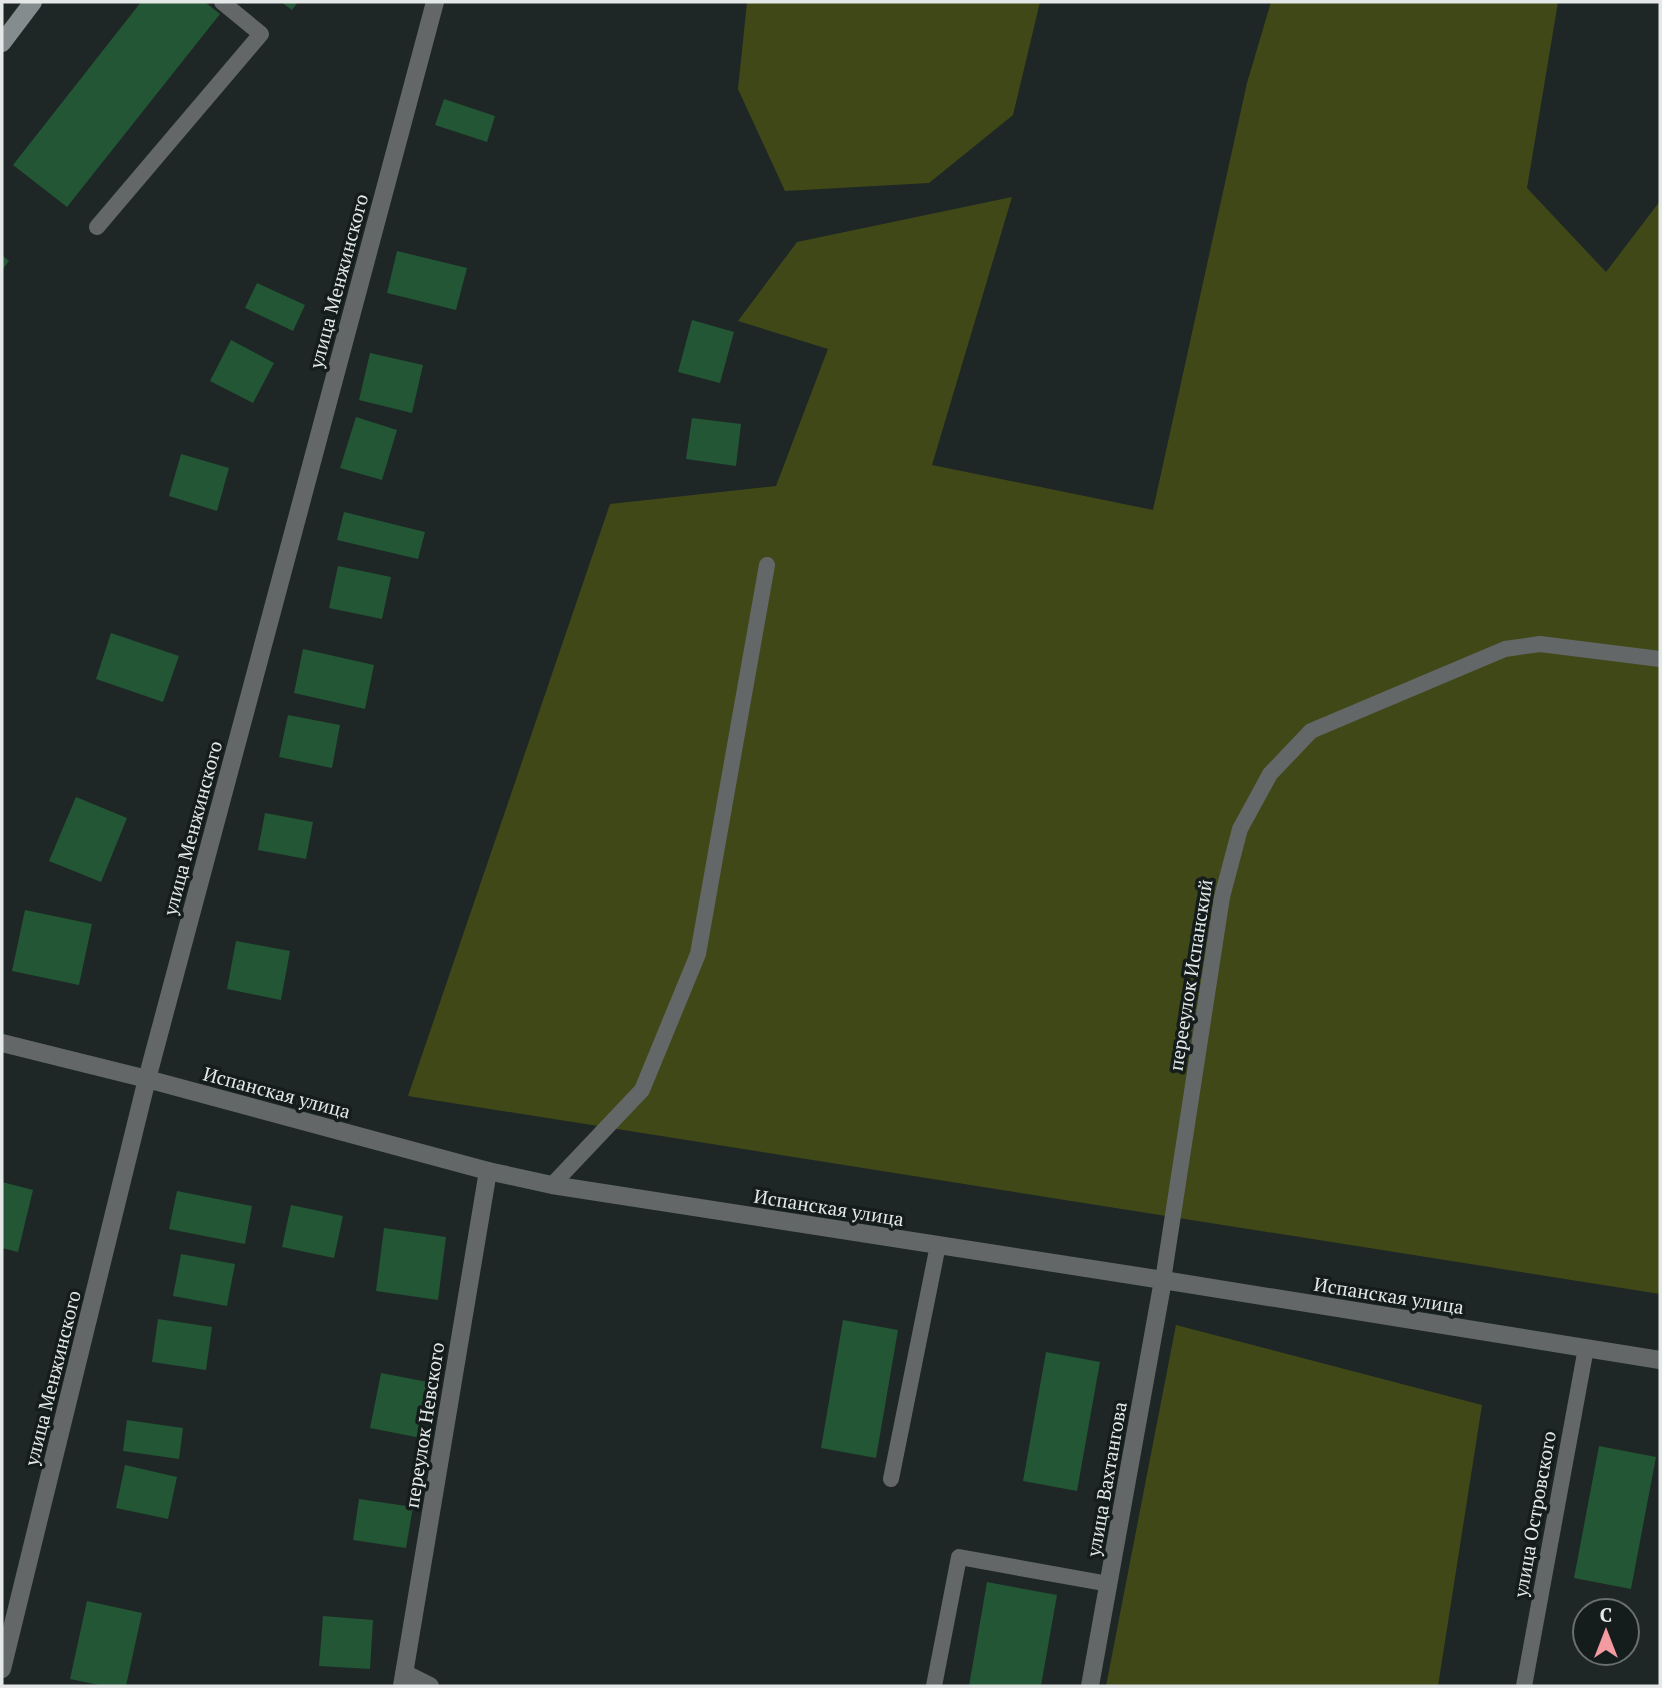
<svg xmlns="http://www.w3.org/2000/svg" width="1662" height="1688" font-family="'PT Serif',serif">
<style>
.green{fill:#404817}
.building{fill:#225634}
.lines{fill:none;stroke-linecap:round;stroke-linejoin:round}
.service{stroke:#636768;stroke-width:16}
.minor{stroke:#636768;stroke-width:18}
.tertiary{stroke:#636768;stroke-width:18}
.secondary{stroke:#858c8e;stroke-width:18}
.labels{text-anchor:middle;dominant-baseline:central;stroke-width:7;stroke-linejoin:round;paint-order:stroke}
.street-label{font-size:19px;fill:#e4e9e8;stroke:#151d1c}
</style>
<rect width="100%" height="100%" fill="#1e2726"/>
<path class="green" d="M 747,2 L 1040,2 L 1013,115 L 929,183 L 785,191 L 738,89 Z
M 1271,2 L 1558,2 L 1527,188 L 1606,272 L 1660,201 L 1660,1294 L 408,1096 L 610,504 L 776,486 L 828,349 L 738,321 L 797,242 L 1012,197 L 932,465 L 1153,510 L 1247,83 Z
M 1176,1325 L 1482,1405 L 1438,1686 L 1106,1686 Z"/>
<path class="building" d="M 141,2 L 205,2 L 220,14 L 67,207 L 13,165 Z
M 281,2 L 298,2 L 292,10 Z
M 444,99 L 495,116 L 487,142 L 435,125 Z
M 397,251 L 467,268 L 456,310 L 387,293 Z
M 2,255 L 9,261 L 2,270 Z
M 257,283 L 305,305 L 293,331 L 245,308 Z
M 692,320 L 734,332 L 720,383 L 678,372 Z
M 231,340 L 274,363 L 253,403 L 210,381 Z
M 370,353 L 423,365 L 412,413 L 359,400 Z
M 356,417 L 397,430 L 382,480 L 340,468 Z
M 692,418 L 741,424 L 736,466 L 686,459 Z
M 181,454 L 229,468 L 217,511 L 169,496 Z
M 344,512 L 425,532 L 418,559 L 337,540 Z
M 338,566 L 391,577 L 382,619 L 329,608 Z
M 111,633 L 179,656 L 163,702 L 96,679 Z
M 303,649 L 374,665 L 365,709 L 294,693 Z
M 288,715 L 340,725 L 332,768 L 279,757 Z
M 76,797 L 127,818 L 101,882 L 49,861 Z
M 265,813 L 313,822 L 306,859 L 258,850 Z
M 25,910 L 92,924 L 79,985 L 12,971 Z
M 236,941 L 290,951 L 281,1000 L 227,989 Z
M 2,1182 L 33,1190 L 18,1252 L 2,1248 Z
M 177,1191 L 252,1206 L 245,1244 L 169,1229 Z
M 291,1205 L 343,1216 L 334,1258 L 282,1247 Z
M 384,1228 L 446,1237 L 438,1300 L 376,1291 Z
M 181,1254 L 235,1264 L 227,1306 L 173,1296 Z
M 158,1319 L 212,1327 L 206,1370 L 152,1362 Z
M 843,1320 L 898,1330 L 876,1458 L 821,1448 Z
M 1046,1352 L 1100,1362 L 1077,1491 L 1023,1481 Z
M 381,1373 L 433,1383 L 421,1438 L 370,1428 Z
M 127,1420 L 183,1428 L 179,1459 L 123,1451 Z
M 1599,1446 L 1656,1457 L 1631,1589 L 1574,1578 Z
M 125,1465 L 177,1477 L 168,1519 L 116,1508 Z
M 359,1499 L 413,1507 L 406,1548 L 353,1540 Z
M 987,1582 L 1057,1595 L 1041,1686 L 969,1686 Z
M 87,1601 L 142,1613 L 126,1686 L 104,1686 L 70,1679 Z
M 323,1616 L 373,1620 L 370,1669 L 319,1666 Z"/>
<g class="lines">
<path class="service" d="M 97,227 L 261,34 L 222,2
M 552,1185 L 642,1090 L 698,954 L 767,565
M 1163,1280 L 1222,897 L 1240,829 L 1270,774 L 1311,731 L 1505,649 L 1540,644 L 1660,659
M 891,1479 L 938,1245
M 934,1686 L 959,1557 L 1109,1584
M 1524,1686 L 1586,1348"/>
<path class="minor" d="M 2,1669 L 147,1079 L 435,2
M 404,1673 L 430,1686
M 402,1686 L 488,1171
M 1090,1686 L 1163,1280"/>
<path class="tertiary" d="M 2,1043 L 147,1079 L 488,1171 L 552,1185 L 1163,1280 L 1660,1360"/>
<path class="secondary" d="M 2,43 L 33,2"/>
</g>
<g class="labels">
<g class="street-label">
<text transform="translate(338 281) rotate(-75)">улица Менжинского</text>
<text transform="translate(192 828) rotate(-75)">улица Менжинского</text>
<text transform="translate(1190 975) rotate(-81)">перееулок Испанский</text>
<text transform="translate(277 1092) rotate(15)">Испанская улица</text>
<text transform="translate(829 1207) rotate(9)">Испанская улица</text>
<text transform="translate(1389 1295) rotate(9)">Испанская улица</text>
<text transform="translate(52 1378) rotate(-76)">улица Менжинского</text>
<text transform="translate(424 1425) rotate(-81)">переулок Невского</text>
<text transform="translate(1106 1479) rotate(-80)">улица Вахтангова</text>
<text transform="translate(1534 1514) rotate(-80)">улица Островского</text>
</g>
</g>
<rect width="1662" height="1688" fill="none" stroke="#e4e9e8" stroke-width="7"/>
<g transform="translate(1606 1632)"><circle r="33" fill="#151d1c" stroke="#686f6e" stroke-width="2"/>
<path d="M0-5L12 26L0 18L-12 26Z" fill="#f49aa1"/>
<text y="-10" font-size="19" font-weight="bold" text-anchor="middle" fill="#e4e9e8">С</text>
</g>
</svg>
